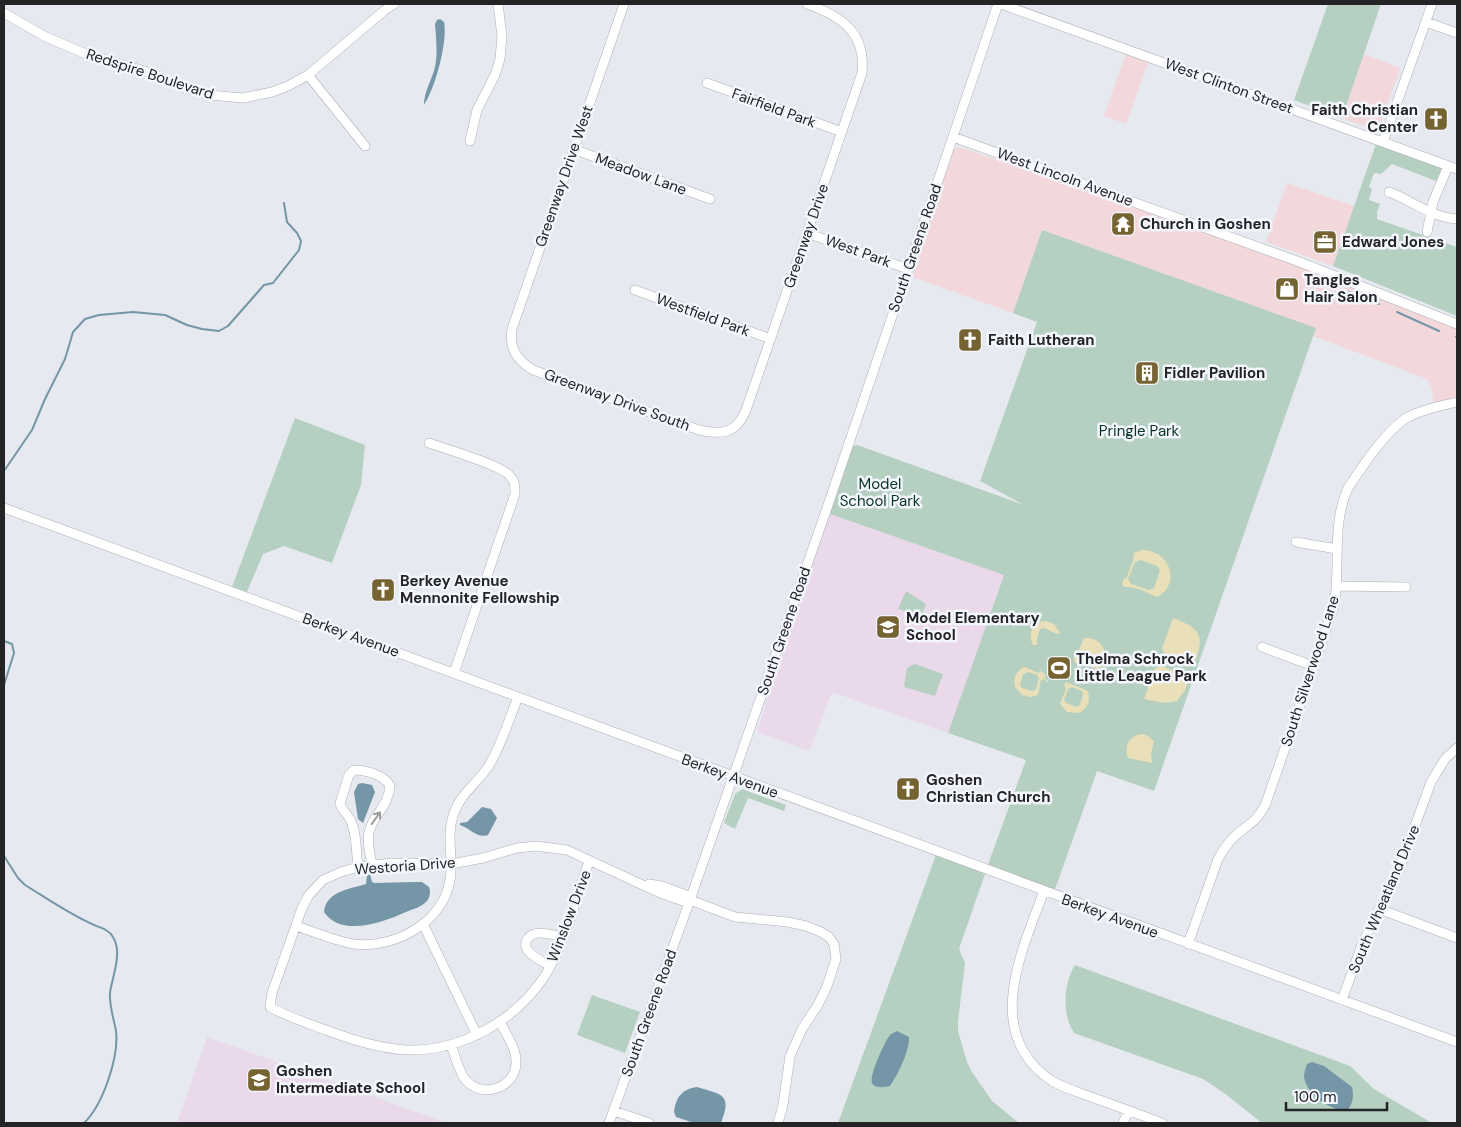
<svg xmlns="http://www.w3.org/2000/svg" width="1461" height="1127" font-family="'DM Sans',sans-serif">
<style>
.commercial{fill:#f2d8da}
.education{fill:#ead9ea}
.green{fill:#b5d0c0}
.sand{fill:#e9e0ba;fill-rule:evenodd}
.water{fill:#7496a7}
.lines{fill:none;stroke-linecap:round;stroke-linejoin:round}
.stream{stroke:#7496a7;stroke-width:2}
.minor-casing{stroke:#adafb6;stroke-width:10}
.minor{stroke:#fff;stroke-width:9}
.oneway{stroke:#9c9c9e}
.labels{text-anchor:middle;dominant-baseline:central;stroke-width:5;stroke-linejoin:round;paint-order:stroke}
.street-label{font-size:15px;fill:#242427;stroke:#f4f6fe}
.poi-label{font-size:15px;font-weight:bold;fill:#242427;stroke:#f4f6fe;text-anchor:start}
.park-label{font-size:15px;fill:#06331f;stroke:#f4f6fe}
</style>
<rect width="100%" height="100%" fill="#e7e9f0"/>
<path class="commercial" d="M 1126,53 L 1149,60 L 1126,124 L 1104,116 Z
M 1364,54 L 1400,68 L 1378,131 L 1342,118 Z
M 959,147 L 1126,203 L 1369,293 L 1457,329 L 1457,402 L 1435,407 L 1431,387 L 1427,379 L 1313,336 L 1315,328 L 1042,230 L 1013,313 L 912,277 L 952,154 L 953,150 Z
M 1287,183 L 1354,206 L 1333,266 L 1266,242 Z"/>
<path class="education" d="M 830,514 L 1004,575 L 948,733 L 832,692 L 809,751 L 757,732 L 773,679 Z
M 207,1037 L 447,1123 L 177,1123 Z"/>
<path class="green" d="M 1328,4 L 1381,4 L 1342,118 L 1294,100 Z
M 1376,144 L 1441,167 L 1440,175 L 1436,181 L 1392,164 L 1381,174 L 1374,173 L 1369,187 L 1372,189 L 1369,200 L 1380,204 L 1377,212 L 1377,219 L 1457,247 L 1457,316 L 1333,266 Z
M 1042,230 L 1316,328 L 1154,791 L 1097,771 L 1053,895 L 986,871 L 959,949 L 965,963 L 958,1021 L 958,1031 L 967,1062 L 972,1072 L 992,1101 L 1019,1123 L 838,1123 L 937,852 L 986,870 L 1026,760 L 948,733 L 1004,575 L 830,514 L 853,446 L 857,445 L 1024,505 L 980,481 L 1037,322 L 1013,313 Z
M 295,418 L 365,445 L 361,485 L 332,563 L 284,546 L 263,554 L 247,592 L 232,587 Z
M 906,591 L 926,604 L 921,617 L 898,609 Z
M 915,664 L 943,674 L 935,696 L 904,687 L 907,668 Z
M 742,789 L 786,805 L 784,811 L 748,798 L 735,829 L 724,823 L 735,794 Z
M 1075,965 L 1350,1066 L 1374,1089 L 1432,1123 L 1262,1123 L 1224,1093 L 1203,1079 L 1074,1033 C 1062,1014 1063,984 1075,965 Z
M 592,995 L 640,1012 L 625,1053 L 577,1035 Z"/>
<path class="sand" d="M 1142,550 C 1169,550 1182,582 1158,597 C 1152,596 1151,594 1146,592 C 1138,588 1132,587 1124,587 L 1122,584 L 1124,578 L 1126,579 L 1133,561 L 1134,553 ZM 1141,560 L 1157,566 L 1160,570 L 1154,588 L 1149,590 L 1131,584 L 1128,579 L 1135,562 Z
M 1173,618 C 1202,629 1205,636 1194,664 L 1165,654 L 1162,648 Z
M 1046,621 L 1054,624 L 1060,633 L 1057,634 L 1044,628 L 1040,629 L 1037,638 L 1037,645 L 1033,645 C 1027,633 1033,622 1046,621 Z
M 1084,638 C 1103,637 1111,654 1099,668 L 1094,668 L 1081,662 L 1077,664 L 1074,661 L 1074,657 L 1077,655 Z
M 1161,666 L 1190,677 L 1185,690 L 1177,701 L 1165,703 L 1144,699 L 1155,668 Z
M 1025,667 L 1038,673 L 1041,672 L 1039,667 L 1040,668 L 1042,672 L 1045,674 L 1045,679 L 1048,680 L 1047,683 L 1045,679 L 1041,680 L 1038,695 L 1030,697 L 1022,695 L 1015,687 C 1013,679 1016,670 1025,667 ZM 1029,672 L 1037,675 L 1039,678 L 1036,689 L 1033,691 L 1022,688 L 1020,685 L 1023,674 Z
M 1066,682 L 1088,691 C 1090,701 1089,707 1079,713 L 1067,712 L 1060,704 L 1066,689 L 1064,685 ZM 1072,687 L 1082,691 L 1083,695 L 1080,705 L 1077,707 L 1066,703 L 1064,700 L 1068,689 Z
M 1142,734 L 1146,735 L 1154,741 L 1151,753 L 1152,763 L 1128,758 C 1124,745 1129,736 1142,734 Z"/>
<path class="water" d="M 440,19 L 444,22 C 448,41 435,89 424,105 C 424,91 432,80 435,67 C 438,53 436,38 435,24 L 437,20 Z
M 362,783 L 372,785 L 375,792 L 363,823 L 358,819 L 354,792 L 358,784 Z
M 482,807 L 491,809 L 497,818 L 488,835 C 477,839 470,828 460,825 L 460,823 L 467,822 Z
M 367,874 L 370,874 L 372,882 L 375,883 L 414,882 L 422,882 L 429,887 C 431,892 430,897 427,901 C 422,907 413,909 406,912 C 384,922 341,938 324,912 C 326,891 350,889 366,884 Z
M 897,1031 L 909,1037 C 910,1050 898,1075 890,1086 C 885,1087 875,1089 872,1083 C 869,1076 885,1041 890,1035 C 892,1033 895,1032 897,1031 Z
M 1312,1062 L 1324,1066 L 1352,1087 C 1354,1097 1353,1103 1347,1111 C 1330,1110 1306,1095 1304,1076 C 1304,1072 1306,1068 1307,1064 Z
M 697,1087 C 723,1095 732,1094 721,1123 L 694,1123 L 676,1117 L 674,1112 C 676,1097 682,1089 697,1087 Z"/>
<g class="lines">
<path class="stream" d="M 1349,292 L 1379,304
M 1397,312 L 1439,331
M 1456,337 L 1457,337
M 4,471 L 32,430 L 45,399 L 65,359 L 73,332 L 85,319 L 99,315 L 133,312 L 165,315 L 187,325 L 202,329 L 219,331 L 228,326 L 264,285 L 273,283 L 299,250 L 301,241 L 297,233 L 287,222 L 284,203
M 4,641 L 12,644 L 14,653 L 4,685
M 4,856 L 18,878 L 25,885 C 48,899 69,914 94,925 C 102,928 109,930 113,937 C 123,953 112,977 110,993 C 109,1006 114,1019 116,1031 C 119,1057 103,1105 84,1123"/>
<defs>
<path id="minor" d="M 624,4 L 512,329 C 509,349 517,360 533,370 L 699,430 C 722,435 736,434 746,410 L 862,73 C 866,32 841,16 807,4
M 1001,4 L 1457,169
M 4,13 L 46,37 L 86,54 L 148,72 L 185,88 L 209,95 L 243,98 L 272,92 L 288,86 L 308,75 L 385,10 L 394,4
M 1426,22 L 1457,33
M 308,75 L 365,146
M 707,83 L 842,132
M 953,137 L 1297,261 L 1457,324
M 470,141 L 477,110 L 495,75 L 500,59 L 502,36 L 498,4
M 1383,142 L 1432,4
M 573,149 L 710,199
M 1389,192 C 1411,200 1433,218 1457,219
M 1427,232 L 1433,202 L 1448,166
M 807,233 L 908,269
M 635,290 L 771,339
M 429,443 C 446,449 501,465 510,476 C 515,481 515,487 515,494 L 454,673
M 4,508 L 1457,1042
M 1296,542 L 1337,549
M 1337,586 L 1406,587
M 1262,647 L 1313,666
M 589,861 C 577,896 565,943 546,974 C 531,998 511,1016 486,1030 C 429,1061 384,1052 326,1030 C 307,1023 288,1017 270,1007 L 272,993 L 302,908 L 309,895 L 323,880 L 341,872 L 358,867 L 392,863 L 451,864 L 483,858 L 517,848 L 536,846 L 567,850 L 660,893 L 689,903
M 358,867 C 356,852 357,833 350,819 C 346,813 341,809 340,803 L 349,775 L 354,770 C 365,770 385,775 390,786 C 388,807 375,813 370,829 C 366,839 370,854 372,865
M 649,884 L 662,886 L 691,897
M 1044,891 C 1021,953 982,1034 1052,1081 C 1064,1088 1078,1092 1091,1097 C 1114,1105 1138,1114 1162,1123
M 690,900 L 735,917 L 788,922 L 806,926 L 821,932 L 829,937 L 834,944 L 836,959 L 827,986 L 818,1005 L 802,1029 L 790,1056 L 783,1105 L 778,1123
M 1379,909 L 1457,938
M 423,924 L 477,1035
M 296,926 C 315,932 334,941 354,944 C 394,949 443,923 450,880 C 454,859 446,837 453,816 C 460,793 476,785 488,767 C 501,747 509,719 518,697
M 1188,944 L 1218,859 C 1223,850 1228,842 1236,835 C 1250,823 1258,821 1266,803 L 1334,606 C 1341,567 1331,525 1348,488 C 1362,467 1387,429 1408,417 C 1423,409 1441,406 1457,402
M 550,966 C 544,962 535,958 530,953 C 527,950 525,946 526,942 C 531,927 551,935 562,937
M 1342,1000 L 1363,942 L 1397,875 L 1431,782 L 1445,759 L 1457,748
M 451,1045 C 455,1055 458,1069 464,1078 C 480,1100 517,1089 516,1061 C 516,1048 506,1034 500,1022
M 614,1111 L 649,1123
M 609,1123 L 690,900 L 827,508 L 998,4
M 1123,1123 L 1128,1111"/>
</defs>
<use href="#minor" class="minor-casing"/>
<use href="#minor" class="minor"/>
</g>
<defs><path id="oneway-shaft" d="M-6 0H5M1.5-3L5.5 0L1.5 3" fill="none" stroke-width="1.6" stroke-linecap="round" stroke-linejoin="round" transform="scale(1.25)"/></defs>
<use class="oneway" href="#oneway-shaft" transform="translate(376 818) rotate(-54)"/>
<defs>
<symbol id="church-square" viewBox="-11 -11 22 22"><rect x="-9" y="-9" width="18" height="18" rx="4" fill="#766332" stroke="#f4f6fe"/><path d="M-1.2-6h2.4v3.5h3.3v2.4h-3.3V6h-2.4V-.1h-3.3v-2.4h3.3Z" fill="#fff"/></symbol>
<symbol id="temple-square" viewBox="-11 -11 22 22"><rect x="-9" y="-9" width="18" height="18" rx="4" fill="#766332" stroke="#f4f6fe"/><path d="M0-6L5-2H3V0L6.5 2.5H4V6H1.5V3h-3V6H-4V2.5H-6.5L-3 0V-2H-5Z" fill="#fff"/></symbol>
<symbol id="office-square" viewBox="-11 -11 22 22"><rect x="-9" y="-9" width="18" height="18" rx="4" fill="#766332" stroke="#f4f6fe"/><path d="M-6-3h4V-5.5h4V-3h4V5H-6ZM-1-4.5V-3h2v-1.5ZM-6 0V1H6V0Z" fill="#fff"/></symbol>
<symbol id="shop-square" viewBox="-11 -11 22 22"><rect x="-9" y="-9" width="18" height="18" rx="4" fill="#766332" stroke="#f4f6fe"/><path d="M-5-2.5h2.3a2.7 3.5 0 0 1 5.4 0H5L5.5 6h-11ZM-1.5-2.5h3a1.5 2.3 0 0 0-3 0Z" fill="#fff"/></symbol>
<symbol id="building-square" viewBox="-11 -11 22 22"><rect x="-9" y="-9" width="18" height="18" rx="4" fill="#766332" stroke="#f4f6fe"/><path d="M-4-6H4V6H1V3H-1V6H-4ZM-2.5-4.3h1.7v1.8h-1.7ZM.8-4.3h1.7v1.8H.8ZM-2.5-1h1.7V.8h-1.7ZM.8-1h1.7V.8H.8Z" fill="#fff"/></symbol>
<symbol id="school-square" viewBox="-11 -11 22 22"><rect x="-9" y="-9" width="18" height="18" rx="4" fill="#766332" stroke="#f4f6fe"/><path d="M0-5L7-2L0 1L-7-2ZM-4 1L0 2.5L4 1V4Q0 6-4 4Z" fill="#fff"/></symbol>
<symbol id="stadium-square" viewBox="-11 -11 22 22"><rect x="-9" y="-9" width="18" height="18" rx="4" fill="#766332" stroke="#f4f6fe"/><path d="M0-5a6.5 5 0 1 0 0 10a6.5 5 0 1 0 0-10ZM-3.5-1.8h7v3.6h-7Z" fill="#fff"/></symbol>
</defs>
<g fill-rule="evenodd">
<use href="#church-square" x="1422" y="105" width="28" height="28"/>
<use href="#temple-square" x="1109" y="210" width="28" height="28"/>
<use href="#office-square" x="1311" y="228" width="28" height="28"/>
<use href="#shop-square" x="1273" y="275" width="28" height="28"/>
<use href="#church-square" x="956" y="326" width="28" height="28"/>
<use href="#building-square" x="1133" y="359" width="28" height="28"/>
<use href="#church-square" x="369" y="576" width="28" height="28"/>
<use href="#school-square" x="874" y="613" width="28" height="28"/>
<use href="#stadium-square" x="1045" y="654" width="28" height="28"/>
<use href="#church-square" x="894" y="775" width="28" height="28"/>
<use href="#school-square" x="245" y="1066" width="28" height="28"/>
</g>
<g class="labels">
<g class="street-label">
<text transform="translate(150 74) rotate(18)">Redspire Boulevard</text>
<text transform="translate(1229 86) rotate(20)">West Clinton Street</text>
<text transform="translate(774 108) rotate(20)">Fairfield Park</text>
<text transform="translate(641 174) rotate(20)">Meadow Lane</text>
<text transform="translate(564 176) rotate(-71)">Greenway Drive West</text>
<text transform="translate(1065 177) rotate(20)">West Lincoln Avenue</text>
<text transform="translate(806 236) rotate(-71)">Greenway Drive</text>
<text transform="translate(915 248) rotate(-71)">South Greene Road</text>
<text transform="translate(858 251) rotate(20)">West Park</text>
<text transform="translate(703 315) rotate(20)">Westfield Park</text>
<text transform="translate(617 400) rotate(20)">Greenway Drive South</text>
<text transform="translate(784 631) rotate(-71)">South Greene Road</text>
<text transform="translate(351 635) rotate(20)">Berkey Avenue</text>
<text transform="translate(1310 671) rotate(-72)">South Silverwood Lane</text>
<text transform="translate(730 776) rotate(20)">Berkey Avenue</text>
<text transform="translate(405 866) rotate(-4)">Westoria Drive</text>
<text transform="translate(1384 899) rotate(-67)">South Wheatland Drive</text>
<text transform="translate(569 916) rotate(-69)">Winslow Drive</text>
<text transform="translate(1110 916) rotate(20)">Berkey Avenue</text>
<text transform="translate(649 1013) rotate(-70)">South Greene Road</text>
</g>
<g class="poi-label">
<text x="1418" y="110" text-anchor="end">Faith Christian<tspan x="1418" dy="17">Center</tspan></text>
<text x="1140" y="224">Church in Goshen</text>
<text x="1342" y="242">Edward Jones</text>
<text x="1304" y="280">Tangles<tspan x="1304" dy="17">Hair Salon</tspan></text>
<text x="988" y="340">Faith Lutheran</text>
<text x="1164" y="373">Fidler Pavilion</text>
<text x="400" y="581">Berkey Avenue<tspan x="400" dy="17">Mennonite Fellowship</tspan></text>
<text x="906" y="618">Model Elementary<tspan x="906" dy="17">School</tspan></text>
<text x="1076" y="659">Thelma Schrock<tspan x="1076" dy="17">Little League Park</tspan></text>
<text x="926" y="780">Goshen<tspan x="926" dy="17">Christian Church</tspan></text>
<text x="276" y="1071">Goshen<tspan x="276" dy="17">Intermediate School</tspan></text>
</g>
<g class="park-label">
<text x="1139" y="431">Pringle Park</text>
<text x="880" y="484">Model<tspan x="880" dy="17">School Park</tspan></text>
</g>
</g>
<rect width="1461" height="1127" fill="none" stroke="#242427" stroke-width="10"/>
<path d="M1286 1102v8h101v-8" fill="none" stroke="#242427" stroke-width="2.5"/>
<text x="1294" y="1102" font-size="15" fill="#242427" stroke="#f4f6fe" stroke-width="4" paint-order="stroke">100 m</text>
</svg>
